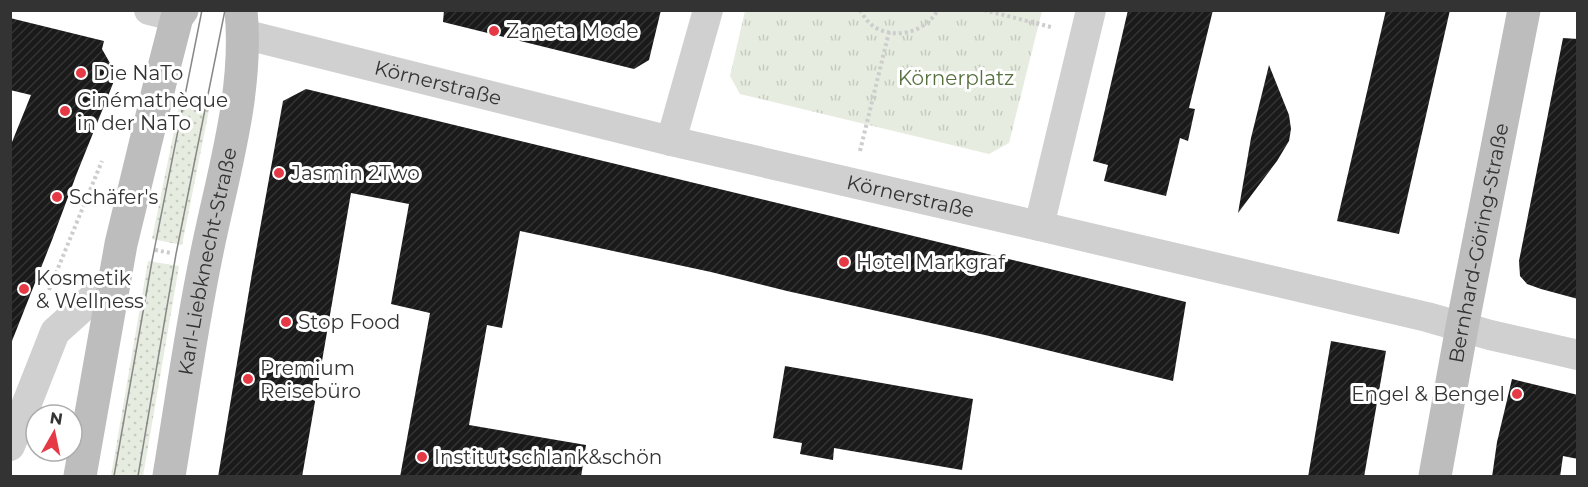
<svg xmlns="http://www.w3.org/2000/svg" width="1588" height="487" font-family="Montserrat,sans-serif">
<style>
.grass{fill:url(#grass-dots)}
.park{fill:url(#park-tufts)}
.building{fill:url(#building-hatch)}
.lines{fill:none;stroke-linecap:round;stroke-linejoin:round}
.path{stroke:#cdcdcd;stroke-width:4;stroke-dasharray:3 3;stroke-linecap:butt}
.street{stroke:#d0d0d0;stroke-width:30}
.secondary{stroke:#bdbdbd;stroke-width:33}
.tram{stroke:#888;stroke-width:1.5}
.poi-dot{fill:#e63946;stroke:#fff;stroke-width:2}
.labels{text-anchor:middle;dominant-baseline:central;stroke-width:6;stroke-linejoin:round;paint-order:stroke}
.poi-label{font-size:20px;fill:#333;stroke:#fff;text-anchor:start}
.park-label{font-size:20px;fill:#56703f;stroke:#fff}
.street-label{font-size:20px;fill:#333;stroke:#fff}
</style>
<defs>
<pattern id="grass-dots" width="8" height="8" patternUnits="userSpaceOnUse" patternTransform="scale(1.5)"><rect width="8" height="8" fill="#e6ecdf"/><path d="M2 2h.1M6 6h.1" fill="none" stroke="#c6cbc0" stroke-width="1.8" stroke-linecap="round"/></pattern>
<pattern id="park-tufts" width="24" height="20" patternUnits="userSpaceOnUse" patternTransform="scale(1.5)"><rect width="24" height="20" fill="#e6ecdf"/><path d="M3 7l-1-3M5 7V3M7 7l1-3M15 17l-1-3M17 17v-4M19 17l1-3" fill="none" stroke="#c6cbc0"/></pattern>
<pattern id="building-hatch" width="6" height="6" patternUnits="userSpaceOnUse" patternTransform="scale(1.5)"><rect width="6" height="6" fill="#1a1a1a"/><path d="M-1 1l2-2M0 6l6-6M5 7l2-2" fill="none" stroke="#333"/></pattern>
</defs>
<rect width="100%" height="100%" fill="#fff"/>
<path class="grass" d="M 181,97 L 210,105 L 182,245 L 152,239 Z
M 148,261 L 179,266 L 143,476 L 111,476 Z"/>
<path class="park" d="M 745,11 L 745,10 L 1042,11 L 1009,143 L 989,154 L 740,94 L 730,76 Z"/>
<path class="building" d="M 444,10 L 661,10 L 649,60 L 634,69 L 443,22 Z
M 1128,10 L 1213,10 L 1189,108 L 1195,109 L 1188,141 L 1180,138 L 1166,196 L 1104,181 L 1108,165 L 1093,161 Z
M 1386,10 L 1450,10 L 1399,234 L 1337,221 Z
M 10,18 L 104,41 L 102,49 L 115,72 L 114,81 L 77,173 L 52,240 L 12,341 L 10,341 L 10,147 L 31,95 L 10,90 Z
M 1563,38 L 1578,39 L 1578,299 L 1541,289 L 1527,284 L 1520,276 L 1519,261 Z
M 1269,65 L 1289,115 L 1291,129 L 1289,141 L 1277,161 L 1238,213 L 1251,138 Z
M 306,89 L 1186,302 L 1173,381 L 985,335 L 787,291 L 711,272 L 520,231 L 502,328 L 487,325 L 469,425 L 586,445 L 581,477 L 400,477 L 430,313 L 391,304 L 409,204 L 351,193 L 302,477 L 218,477 L 252,273 L 283,101 Z
M 1331,341 L 1386,351 L 1364,477 L 1308,477 Z
M 785,366 L 973,399 L 962,470 L 834,448 L 833,460 L 800,454 L 802,443 L 773,438 Z
M 1512,379 L 1578,395 L 1578,459 L 1563,456 L 1560,477 L 1492,477 L 1497,442 Z"/>
<g class="lines">
<path class="path" d="M 860,10 C 864,17 869,24 876,28 C 898,40 926,31 938,10
M 984,10 L 1051,27
M 860,151 L 889,32
M 155,250 L 171,253
M 49,290 L 102,161"/>
<g class="street">
<path d="M 149,10 L 177,17"/>
<path id="s1" d="M 243,34 L 671,141 L 1039,226 L 1427,317 L 1490,335 L 1578,355"/>
<path d="M 671,141 L 708,10"/>
<path d="M 1039,226 L 1091,10"/>
<path d="M 10,446 L 55,332 L 115,278"/>
</g>
<g class="secondary">
<path d="M 80,476 L 121,244 L 160,83 L 177,17 L 182,10"/>
<path id="s2" d="M 169,476 C 181,403 191,330 206,257 C 222,176 249,93 241,10"/>
<path id="s3" d="M 1435,476 L 1462,327 L 1524,10"/>
</g>
<path class="tram" d="M 114,476 L 152,261 L 202,10
M 138,476 L 176,254 L 225,10"/>
</g>
<g class="poi-dot">
<circle cx="494" cy="31" r="6"/>
<circle cx="81" cy="73" r="6"/>
<circle cx="65" cy="111" r="6"/>
<circle cx="279" cy="173" r="6"/>
<circle cx="57" cy="197" r="6"/>
<circle cx="844" cy="262" r="6"/>
<circle cx="24" cy="289" r="6"/>
<circle cx="286" cy="322" r="6"/>
<circle cx="248" cy="379" r="6"/>
<circle cx="1517" cy="394" r="6"/>
<circle cx="422" cy="457" r="6"/>
</g>
<g class="labels">
<g class="poi-label">
<text x="506" y="31">Zaneta Mode</text>
<text x="93" y="73">Die NaTo</text>
<text x="77" y="100">Cinémathèque<tspan x="77" dy="23">in der NaTo</tspan></text>
<text x="291" y="173">Jasmin 2Two</text>
<text x="69" y="197">Schäfer's</text>
<text x="856" y="262">Hotel Markgraf</text>
<text x="36" y="278">Kosmetik<tspan x="36" dy="23">&amp; Wellness</tspan></text>
<text x="298" y="322">Stop Food</text>
<text x="260" y="368">Premium<tspan x="260" dy="23">Reisebüro</tspan></text>
<text x="1505" y="394" text-anchor="end">Engel &amp; Bengel</text>
<text x="434" y="457">Institut schlank&amp;schön</text>
</g>
<g class="park-label">
<text x="956" y="78">Körnerplatz</text>
</g>
<g class="street-label">
<text stroke="none"><textPath href="#s1" startOffset="201">Körnerstraße</textPath></text>
<text stroke="none"><textPath href="#s1" startOffset="687">Körnerstraße</textPath></text>
<text stroke="none"><textPath href="#s3" startOffset="237">Bernhard-Göring-Straße</textPath></text>
<text stroke="none"><textPath href="#s2" startOffset="218">Karl-Liebknecht-Straße</textPath></text>
</g>
</g>
<rect width="1588" height="487" fill="none" stroke="#333333" stroke-width="24"/>
<g transform="translate(54 433) rotate(9)"><circle r="28" fill="#ffffff" stroke="#adadad" stroke-width="1.5"/>
<path d="M0-4.5L10 22L0 15L-10 22Z" fill="#e63946"/>
<text y="-9" font-size="16" font-weight="bold" text-anchor="middle" fill="#333333">N</text>
</g>
</svg>
